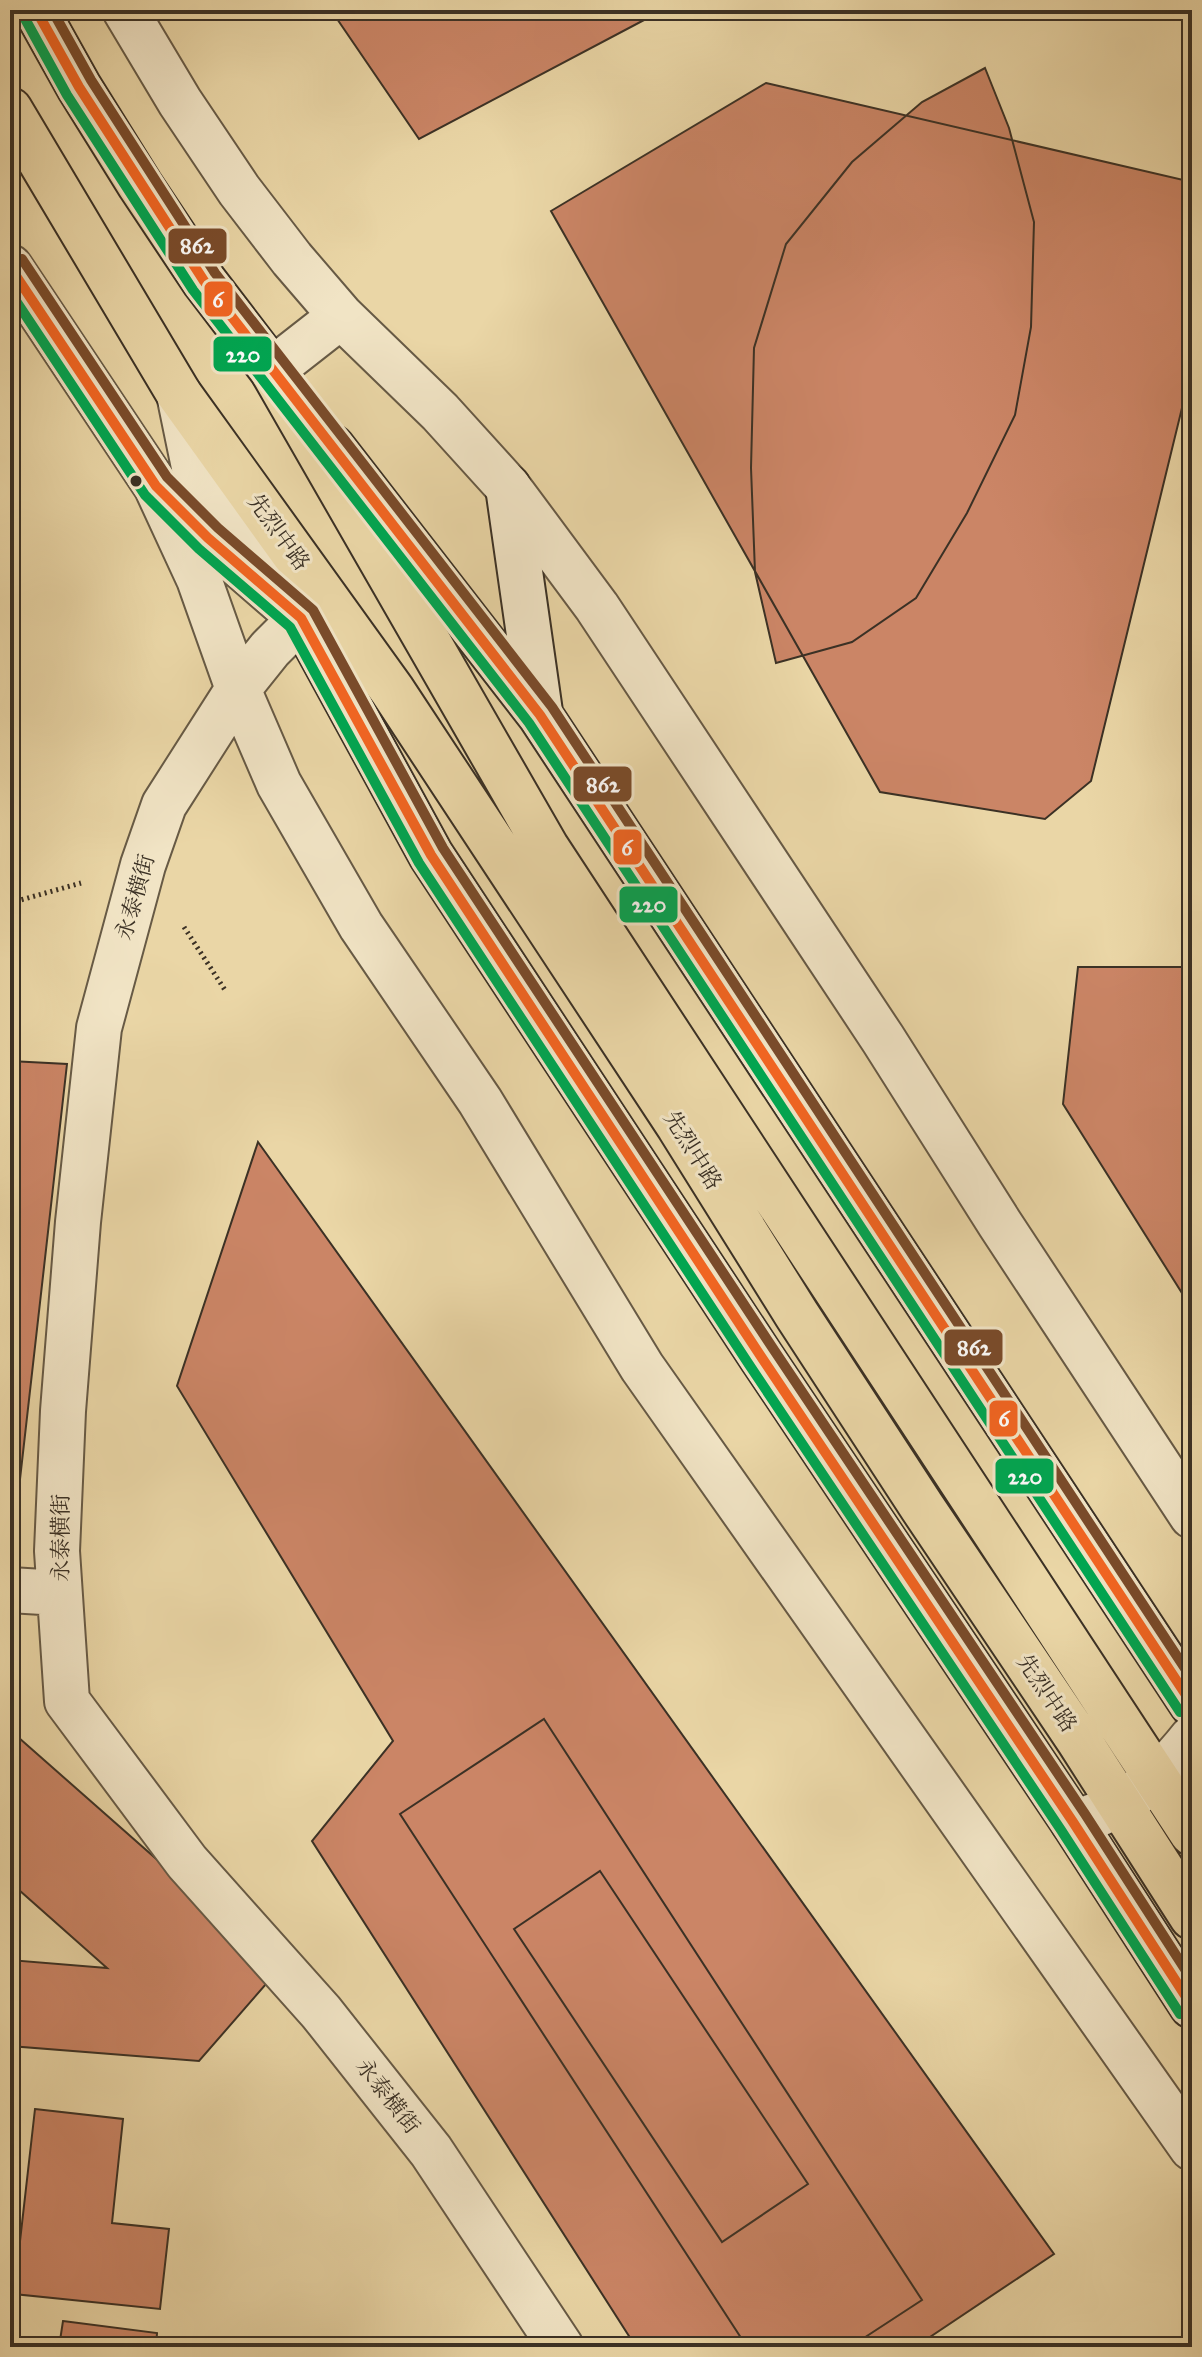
<svg xmlns="http://www.w3.org/2000/svg" width="1202" height="2357" font-family="'IM FELL Great Primer','Noto Serif SC',serif">
<style>
.building{fill:#cb8566;stroke:#3b3125;stroke-width:2}
.lines{fill:none;stroke-linecap:round;stroke-linejoin:round}
.minor-casing{stroke:#675a45;stroke-width:48}
.tertiary-casing{stroke:#675a45;stroke-width:48}
.secondary-casing{stroke:#3b3125;stroke-width:48}
.primary-casing{stroke:#3b3125;stroke-width:48}
.path{stroke:#3b3125;stroke-width:5;stroke-dasharray:2 4;stroke-linecap:butt}
.minor{stroke:#f1e4c5;stroke-width:44}
.tertiary{stroke:#f1e4c5;stroke-width:44}
.secondary{stroke:#f1e4c5;stroke-width:44}
.primary{stroke:#ead6a6;stroke-width:44}
.bus-1-casing{stroke:#f1e4c5;stroke-width:16}
.bus-2-casing{stroke:#f1e4c5;stroke-width:16}
.bus-3-casing{stroke:#f1e4c5;stroke-width:16}
.bus-1{stroke:#f26522;stroke-width:10}
.bus-2{stroke:#00a651;stroke-width:10}
.bus-3{stroke:#7a4b2a;stroke-width:10}
.bus-dot{fill:#3b3125;stroke:#f1e4c5;stroke-width:3}
.labels{text-anchor:middle;dominant-baseline:central;stroke-width:6;stroke-linejoin:round;paint-order:stroke}
.street-label{font-size:22px;fill:#3b3125;stroke:#f1e4c5}
.line-badge{stroke:#f1e4c5;stroke-width:3}
.badge-label{font-size:22px;text-anchor:middle;font-weight:bold;fill:#fff}
</style>
<rect width="100%" height="100%" fill="#ead6a6"/>
<filter id="stains"><feTurbulence type="fractalNoise" baseFrequency=".0025" numOctaves="4"/><feColorMatrix values="0 0 0 0 .2 0 0 0 0 .09 0 0 0 0 .02 0 0 0 .5 -.17"/></filter>
<radialGradient id="worn" r=".72"><stop offset=".6" stop-color="#630" stop-opacity="0"/><stop offset="1" stop-color="#630" stop-opacity=".3"/></radialGradient>
<path class="building" d="M 331,10 L 663,10 L 419,139 Z
M 985,68 L 1009,128 L 1034,222 L 1031,327 L 1015,415 L 967,513 L 916,598 L 852,642 L 776,663 L 755,572 L 751,468 L 754,348 L 786,244 L 852,162 L 922,102 Z
M 766,83 L 1192,182 L 1192,367 L 1091,781 L 1045,819 L 880,792 L 551,211 Z
M 1078,967 L 1192,967 L 1192,1309 L 1063,1104 Z
M 10,1061 L 67,1064 L 13,1541 L 10,1541 Z
M 258,1142 L 1054,2254 L 915,2347 L 636,2347 L 312,1841 L 393,1741 L 177,1386 Z
M 544,1719 L 922,2300 L 850,2347 L 747,2347 L 400,1814 Z
M 10,1730 L 280,1968 L 199,2061 L 10,2046 L 10,1960 L 107,1968 L 10,1882 Z
M 600,1871 L 808,2184 L 722,2242 L 514,1929 Z
M 35,2109 L 123,2119 L 112,2223 L 169,2229 L 160,2309 L 14,2294 Z
M 63,2321 L 157,2333 L 156,2347 L 59,2347 Z
M 212,2341 L 263,2347 L 211,2347 Z"/>
<g class="lines">
<defs>
<path id="minor" d="M 125,10 L 180,102 L 239,190 L 292,259 L 341,316 L 440,412 L 508,487 L 597,607 L 883,1039 L 1000,1224 L 1192,1516
M 10,267 L 156,486 L 199,579 L 238,689 L 279,784 L 361,926 L 480,1101 L 642,1367 L 1192,2148
M 272,370 L 341,316
M 179,394 L 209,540
M 175,505 L 208,538 L 299,617
M 301,618 L 270,649 L 238,689 L 164,805 L 143,865 L 99,1028 L 78,1222 L 63,1411 L 57,1551 L 67,1701 L 187,1862 L 321,2012 L 431,2151 L 561,2347
M 10,1590 L 59,1593"/>
<path id="tertiary" d="M 1073,1822 C 1122,1812 1162,1776 1192,1738"/>
<path id="secondary" d="M 332,447 L 540,715 L 1192,1704
M 508,487 L 540,712
M 236,498 L 431,855 L 762,1358 L 1073,1822 L 1192,2006"/>
<path id="primary" d="M 36,10 L 79,87 L 140,185 L 204,281 L 272,370 L 546,847 L 1192,1833
M 10,110 L 179,394 L 392,690 L 679,1126 L 797,1315 L 922,1507 L 1078,1739 L 1192,1917"/>
</defs>
<use href="#minor" class="minor-casing"/>
<use href="#tertiary" class="tertiary-casing"/>
<use href="#secondary" class="secondary-casing"/>
<use href="#primary" class="primary-casing"/>
<path class="path" d="M 10,903 L 81,883
M 184,927 L 225,990"/>
<use href="#minor" class="minor"/>
<use href="#tertiary" class="tertiary"/>
<use href="#secondary" class="secondary"/>
<use href="#primary" class="primary"/>
<defs>
<path id="bus-1" d="M 36,10 L 79,87 L 204,281 L 540,715 L 1192,1704
M 10,267 L 156,486 L 208,538 L 301,618 L 431,855 L 762,1358 L 1073,1822 L 1192,2006"/>
<path id="bus-2" d="M 24,17 L 67,95 L 193,290 L 529,723 L 1180,1712
M 10,292 L 145,495 L 199,549 L 290,627 L 419,863 L 750,1366 L 1061,1830 L 1180,2014"/>
<path id="bus-3" d="M 52,10 L 91,80 L 215,273 L 552,707 L 1192,1679
M 22,259 L 167,477 L 218,528 L 313,610 L 443,848 L 774,1350 L 1085,1814 L 1192,1980"/>
</defs>
<use href="#bus-1" class="bus-1-casing"/>
<use href="#bus-2" class="bus-2-casing"/>
<use href="#bus-3" class="bus-3-casing"/>
<use href="#bus-1" class="bus-1"/>
<use href="#bus-2" class="bus-2"/>
<use href="#bus-3" class="bus-3"/>
</g>
<circle class="bus-dot" cx="136" cy="481" r="7"/>
<g class="labels">
<g class="street-label">
<text transform="translate(279 532) rotate(54)">先烈中路</text>
<text transform="translate(135 897) rotate(-74)">永泰横街</text>
<text transform="translate(693 1150) rotate(58)">先烈中路</text>
<text transform="translate(60 1538) rotate(-90)">永泰横街</text>
<text transform="translate(1047 1693) rotate(56)">先烈中路</text>
<text transform="translate(388 2096) rotate(52)">永泰横街</text>
</g>
</g>
<g class="line-badge">
<rect x="167" y="227" width="61" height="38" rx="8" fill="#7a4b2a"/>
<rect x="203" y="280" width="31" height="38" rx="8" fill="#f26522"/>
<rect x="212" y="335" width="61" height="38" rx="8" fill="#00a651"/>
<rect x="572" y="765" width="61" height="38" rx="8" fill="#7a4b2a"/>
<rect x="612" y="828" width="31" height="38" rx="8" fill="#f26522"/>
<rect x="618" y="885" width="61" height="39" rx="8" fill="#00a651"/>
<rect x="943" y="1328" width="61" height="39" rx="8" fill="#7a4b2a"/>
<rect x="988" y="1399" width="31" height="39" rx="8" fill="#f26522"/>
<rect x="994" y="1457" width="61" height="38" rx="8" fill="#00a651"/>
</g>
<g class="badge-label">
<text x="197" y="253">862</text>
<text x="218" y="307">6</text>
<text x="243" y="362">220</text>
<text x="603" y="792">862</text>
<text x="627" y="855">6</text>
<text x="649" y="912">220</text>
<text x="974" y="1355">862</text>
<text x="1004" y="1426">6</text>
<text x="1025" y="1484">220</text>
</g>
<rect width="1202" height="2357" fill="none" stroke="#ead6a6" stroke-width="40"/>
<rect x="12" y="12" width="1178" height="2333" fill="none" stroke="#3b3125" stroke-width="4"/>
<rect x="20" y="20" width="1162" height="2317" fill="none" stroke="#3b3125" stroke-width="2"/>
<rect width="100%" height="100%" filter="url(#stains)"/>
<rect width="100%" height="100%" fill="url(#worn)"/>
</svg>
